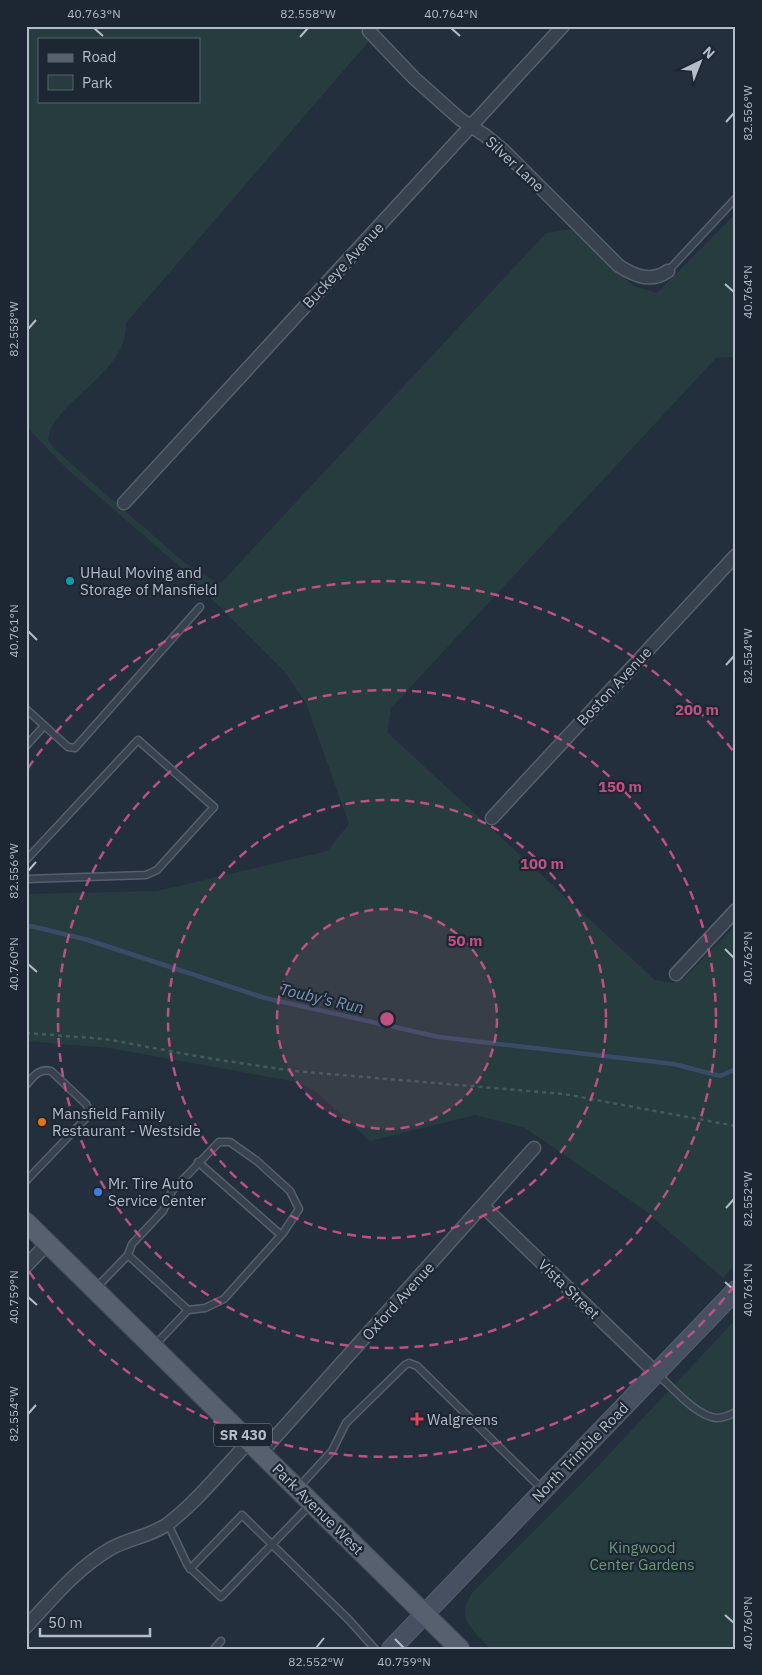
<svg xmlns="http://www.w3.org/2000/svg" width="762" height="1675" font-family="'IBM Plex Sans',sans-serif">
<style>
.green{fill:#263c3f;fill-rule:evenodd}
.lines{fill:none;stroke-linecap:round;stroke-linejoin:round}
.stream{stroke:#394c67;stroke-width:4.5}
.lane-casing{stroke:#565f6c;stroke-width:9}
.street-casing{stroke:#565f6c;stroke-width:15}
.secondary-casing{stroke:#565f6c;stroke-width:20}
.primary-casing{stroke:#414a57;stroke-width:21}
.path{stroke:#44595c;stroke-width:2.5;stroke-dasharray:4 4;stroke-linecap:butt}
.lane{stroke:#38414e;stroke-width:6}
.street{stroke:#38414e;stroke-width:12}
.secondary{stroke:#465061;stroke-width:18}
.primary{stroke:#56606e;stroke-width:19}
.ticks{fill:none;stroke:#b4bcc9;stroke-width:2}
.ring{fill:none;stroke:#bd5182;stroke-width:2.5;stroke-dasharray:9 6}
.culture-dot{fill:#0f9aa8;stroke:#1d2633;stroke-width:2}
.food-dot{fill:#e8710a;stroke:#1d2633;stroke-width:2}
.shop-dot{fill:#3f7fe0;stroke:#1d2633;stroke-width:2}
.health-dot{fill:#e0444e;stroke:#1d2633;stroke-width:2}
.labels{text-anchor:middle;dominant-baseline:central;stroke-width:4.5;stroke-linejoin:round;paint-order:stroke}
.shield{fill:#1d2633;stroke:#878f9c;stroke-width:1}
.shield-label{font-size:14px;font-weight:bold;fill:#b4bcc9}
.street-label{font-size:15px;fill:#b4bcc9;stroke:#1d2633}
.poi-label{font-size:15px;fill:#b4bcc9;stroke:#1d2633;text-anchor:start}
.park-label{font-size:15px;fill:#6b9a76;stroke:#1d2633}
.water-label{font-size:16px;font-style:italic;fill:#7c92b1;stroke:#1d2633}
.centre{fill:#bd5182;stroke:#1d2633;stroke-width:2.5}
.ring-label{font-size:15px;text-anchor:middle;font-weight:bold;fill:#bd5182;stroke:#1d2633;stroke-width:4.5;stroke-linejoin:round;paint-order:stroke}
.neatline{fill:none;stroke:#b4bcc9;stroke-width:2}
.ticks-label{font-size:12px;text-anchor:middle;fill:#b4bcc9}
</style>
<rect width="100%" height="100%" fill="#242f3e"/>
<path class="green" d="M 26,26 L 382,26 L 126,323 C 128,362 85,386 62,413 C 55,421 49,428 48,440 L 56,450 L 94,484 L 185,563 L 216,582 L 221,583 L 546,233 L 571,229 L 634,286 L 657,293 L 736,213 L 736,361 L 731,357 L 716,358 L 391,708 L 387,732 L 655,980 L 672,983 L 683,979 L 736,925 L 736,1264 L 723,1278 L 643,1209 L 525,1128 L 475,1115 L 370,1141 L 316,1092 L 297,1082 L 109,1048 L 26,1041 L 26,894 L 157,891 L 327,851 L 349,824 L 306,703 L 283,670 L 179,566 L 66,468 L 26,426 ZM 39,39 L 199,39 L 199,101 L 39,101 Z
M 736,1319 L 736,1649 L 490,1649 C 481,1638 462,1623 465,1608 C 466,1603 470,1597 472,1593 L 584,1481 Z"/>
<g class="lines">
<path class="stream" d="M 26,927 L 31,926 L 88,940 L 265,998 L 439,1037 L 674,1064 L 720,1076 L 736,1069"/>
<defs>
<path id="lane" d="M 668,271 L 736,198
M 26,709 L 68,747 L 75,748 L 200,607
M 26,746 L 44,726
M 26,860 L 138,740 L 214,807 L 157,870 L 146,875 L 26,879
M 26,1085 C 34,1076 39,1068 51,1071 L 86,1104 L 89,1110 L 88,1116 L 26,1181
M 198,1162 L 281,1235
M 128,1255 L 188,1310
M 96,1288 L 128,1255 L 132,1244 L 163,1211 L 172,1191 L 219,1142 L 230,1142 L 257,1161 L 290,1191 L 299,1209 L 283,1233 L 224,1299 L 205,1308 L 188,1310 L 154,1346
M 657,1374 C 672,1387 697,1417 717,1418 C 724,1418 730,1415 736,1412
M 298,1488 L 332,1451 L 346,1423 L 405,1365 L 409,1363 L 417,1366 L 542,1489
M 168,1524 L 188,1566 L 221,1597 L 311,1504
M 190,1569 L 242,1515 L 349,1620 L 375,1649
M 214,1649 L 221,1641"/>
<path id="street" d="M 369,31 L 414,78 L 460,119 L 486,136 L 503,150 L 619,266 C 635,276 651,283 668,271
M 124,503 L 563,26
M 492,818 L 736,555
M 676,974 L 736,910
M 483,1206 L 656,1373
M 26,1266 L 48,1243
M 261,1453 L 534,1148
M 26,1627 C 52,1599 76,1569 110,1549 C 129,1538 152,1536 169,1523 C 199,1500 223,1468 250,1441"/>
<path id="secondary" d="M 391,1649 L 736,1290"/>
<path id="primary" d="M 26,1222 L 460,1649"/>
</defs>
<use href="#lane" class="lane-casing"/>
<use href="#street" class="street-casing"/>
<use href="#secondary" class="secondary-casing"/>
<use href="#primary" class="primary-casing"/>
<path class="path" d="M 26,1033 L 105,1039 L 213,1059 L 294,1071 L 564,1094 L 736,1126"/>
<use href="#lane" class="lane"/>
<use href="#street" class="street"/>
<use href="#secondary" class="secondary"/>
<use href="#primary" class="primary"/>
</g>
<path class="ticks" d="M 94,28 L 103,36M 451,28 L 460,36M 300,37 L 308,28M 726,122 L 734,113M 725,284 L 734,292M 28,329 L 36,320M 28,631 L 37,640M 726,665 L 734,656M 28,871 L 36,862M 725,949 L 734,958M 28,964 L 37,972M 726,1208 L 734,1199M 725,1282 L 734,1290M 28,1297 L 37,1305M 28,1414 L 36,1405M 725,1615 L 734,1623M 395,1639 L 404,1648M 316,1648 L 324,1638"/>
<circle cx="387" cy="1019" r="110" fill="#bd5182" fill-opacity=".12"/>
<g class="ring">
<circle cx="387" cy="1019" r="110"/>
<circle cx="387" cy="1019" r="219"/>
<circle cx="387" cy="1019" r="329"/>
<path d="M734 1286A438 438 0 0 1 28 1270M28 768A438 438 0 0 1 734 752"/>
</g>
<circle class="culture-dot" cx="70" cy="581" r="5"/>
<circle class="food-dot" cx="42" cy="1122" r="5"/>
<circle class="shop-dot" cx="98" cy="1192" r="5"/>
<path class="health-dot" d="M414.5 1411.5h5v5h5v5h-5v5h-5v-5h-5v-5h5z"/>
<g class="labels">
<rect class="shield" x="214" y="1423.5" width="58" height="23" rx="4"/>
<g class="shield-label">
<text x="243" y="1435">SR 430</text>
</g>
<g class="street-label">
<text transform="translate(515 164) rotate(43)">Silver Lane</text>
<text transform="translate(343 265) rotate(-47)">Buckeye Avenue</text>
<text transform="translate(614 686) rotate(-47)">Boston Avenue</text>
<text transform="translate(569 1289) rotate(44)">Vista Street</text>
<text transform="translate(398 1301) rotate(-48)">Oxford Avenue</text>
<text transform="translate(580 1452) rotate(-46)">North Trimble Road</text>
<text transform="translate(318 1509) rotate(45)">Park Avenue West</text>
</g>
<g class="poi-label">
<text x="80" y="572">UHaul Moving and<tspan x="80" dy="17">Storage of Mansfield</tspan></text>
<text x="52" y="1113">Mansfield Family<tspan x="52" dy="17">Restaurant - Westside</tspan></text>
<text x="108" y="1183">Mr. Tire Auto<tspan x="108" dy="17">Service Center</tspan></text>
<text x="427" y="1419">Walgreens</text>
</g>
<g class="park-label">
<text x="642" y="1547">Kingwood<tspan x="642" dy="17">Center Gardens</tspan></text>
</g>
<g class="water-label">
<text transform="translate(322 998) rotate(13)">Touby's Run</text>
</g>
</g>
<circle cx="387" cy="1019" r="8" class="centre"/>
<g class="ring-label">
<text x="697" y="715">200 m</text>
<text x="620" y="792">150 m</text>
<text x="542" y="869">100 m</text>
<text x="465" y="946">50 m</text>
</g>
<rect width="762" height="1675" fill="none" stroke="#1d2633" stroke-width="55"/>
<rect x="38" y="38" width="162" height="65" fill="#1d2633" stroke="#59626f"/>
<rect x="48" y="54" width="25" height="8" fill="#56606e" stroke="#59626f"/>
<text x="82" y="62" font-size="15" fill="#b4bcc9">Road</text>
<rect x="48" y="75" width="25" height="15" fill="#263c3f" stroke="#59626f"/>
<text x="82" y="88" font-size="15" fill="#b4bcc9">Park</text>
<g transform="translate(700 62) rotate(43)" stroke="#1d2633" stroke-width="4" paint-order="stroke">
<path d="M0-4L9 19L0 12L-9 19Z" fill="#b4bcc9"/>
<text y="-8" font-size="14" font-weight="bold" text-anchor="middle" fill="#b4bcc9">N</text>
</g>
<path d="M40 1628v8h110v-8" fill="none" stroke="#b4bcc9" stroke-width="2.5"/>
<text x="48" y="1628" font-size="15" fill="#b4bcc9" stroke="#1d2633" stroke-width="4" paint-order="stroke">50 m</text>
<rect x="28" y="28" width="706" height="1620" class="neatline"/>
<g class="ticks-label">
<text x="94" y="18">40.763°N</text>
<text x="308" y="18">82.558°W</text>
<text x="451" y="18">40.764°N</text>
<text transform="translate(748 113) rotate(-90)" y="4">82.556°W</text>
<text transform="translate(748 292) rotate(-90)" y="4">40.764°N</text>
<text transform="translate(14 329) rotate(-90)" y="4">82.558°W</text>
<text transform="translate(14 631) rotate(-90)" y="4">40.761°N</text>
<text transform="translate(748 656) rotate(-90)" y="4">82.554°W</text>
<text transform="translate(14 871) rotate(-90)" y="4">82.556°W</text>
<text transform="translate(748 958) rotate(-90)" y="4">40.762°N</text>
<text transform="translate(14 964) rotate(-90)" y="4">40.760°N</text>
<text transform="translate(748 1199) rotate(-90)" y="4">82.552°W</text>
<text transform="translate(748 1290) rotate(-90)" y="4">40.761°N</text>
<text transform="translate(14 1297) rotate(-90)" y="4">40.759°N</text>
<text transform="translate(14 1414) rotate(-90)" y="4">82.554°W</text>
<text transform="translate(748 1623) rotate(-90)" y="4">40.760°N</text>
<text x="316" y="1666">82.552°W</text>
<text x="404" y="1666">40.759°N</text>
</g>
</svg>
